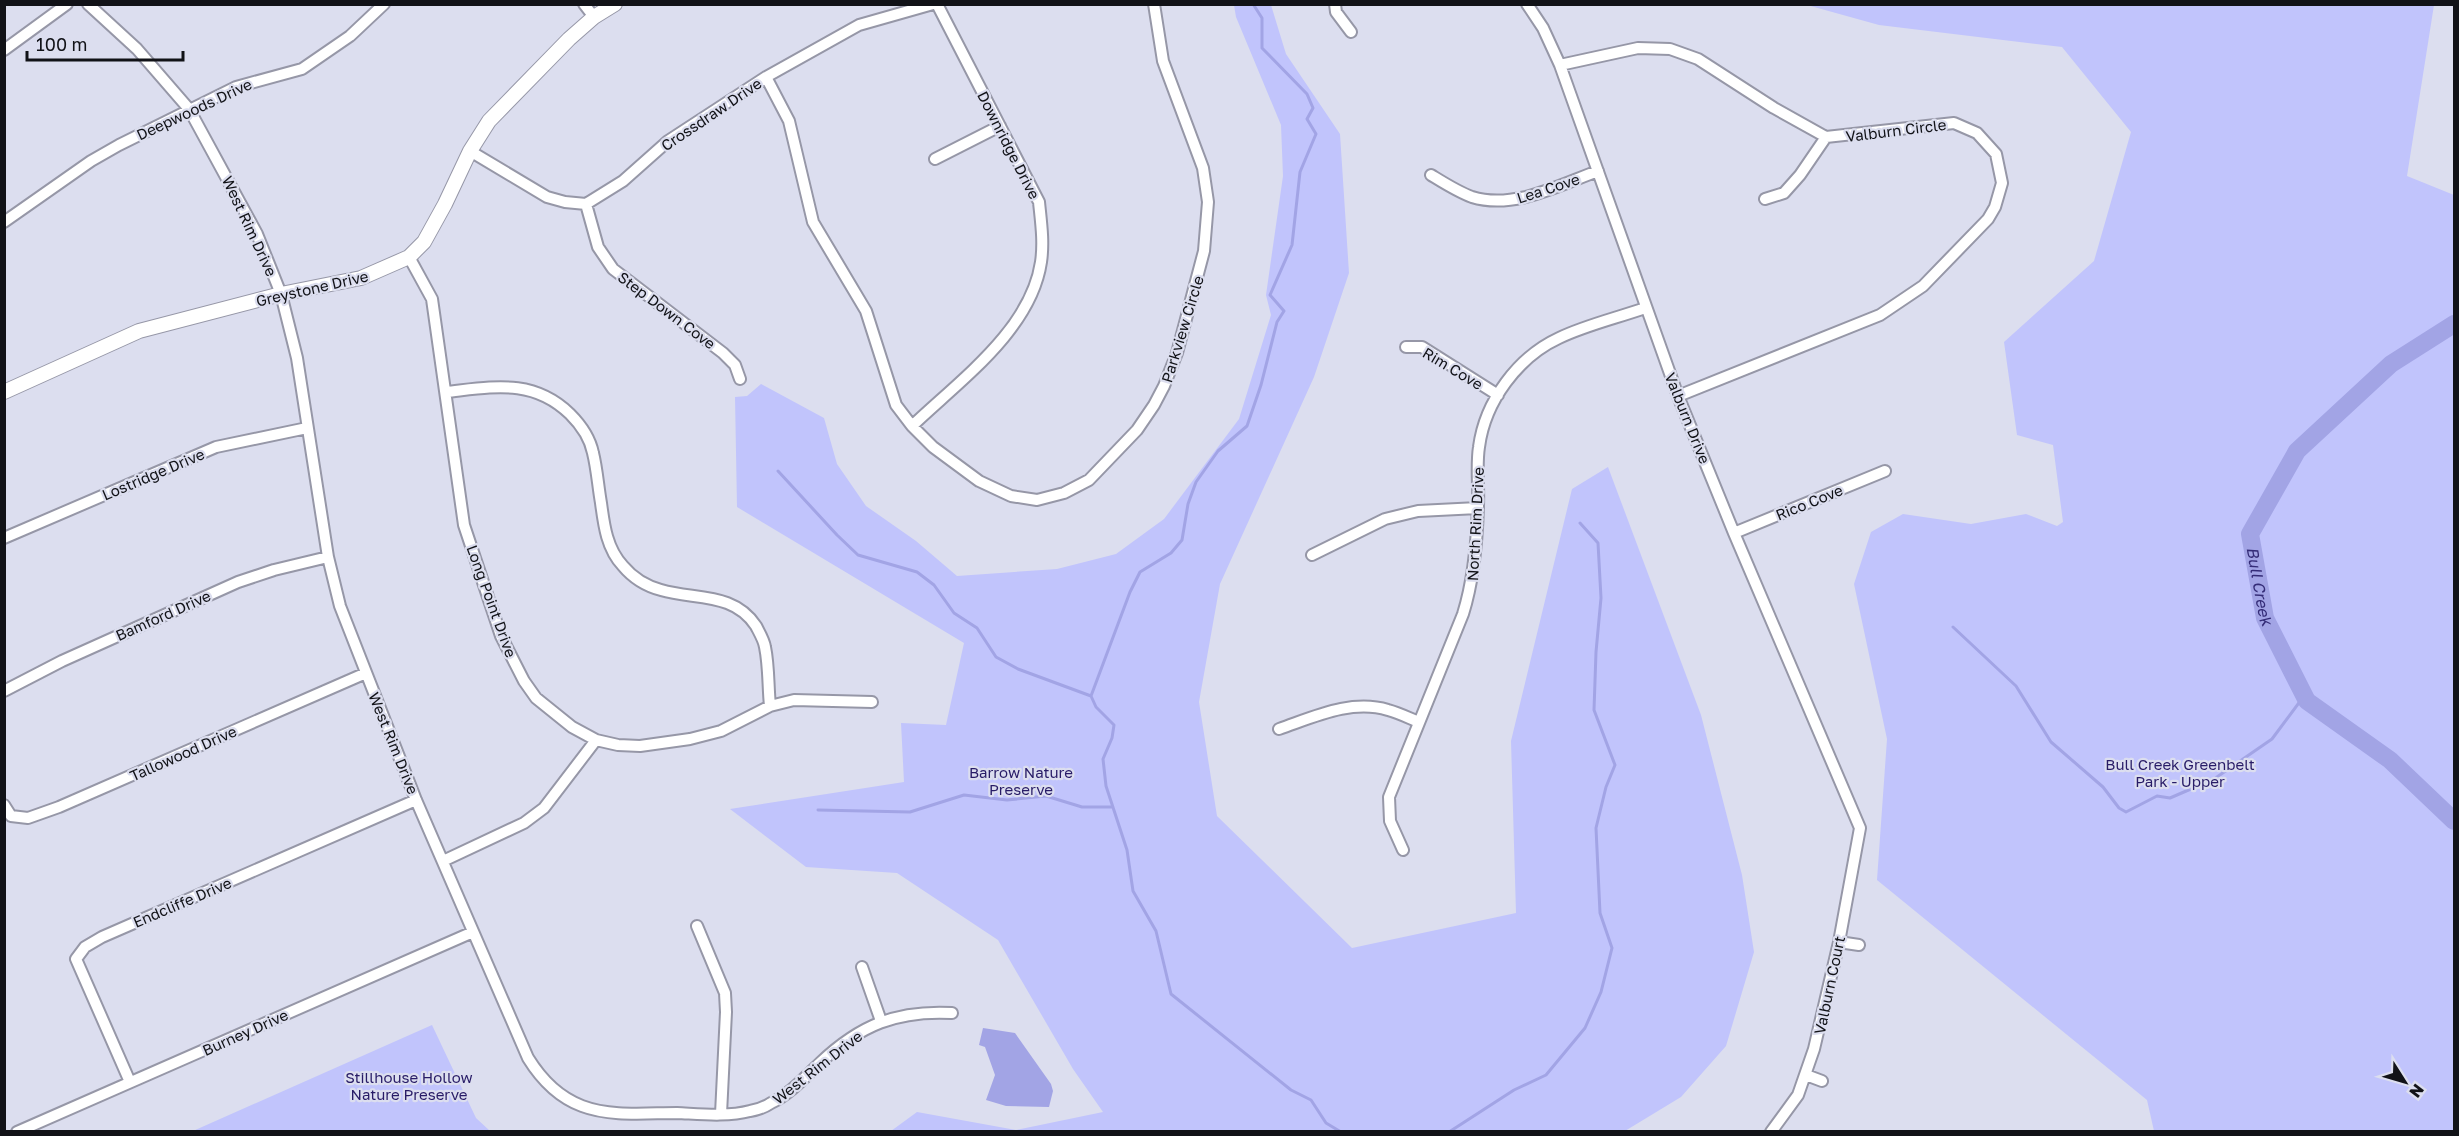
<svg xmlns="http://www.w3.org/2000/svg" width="2459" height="1136" font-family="'Golos Text',sans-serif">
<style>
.green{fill:#c1c4fc}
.water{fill:#a2a4e5}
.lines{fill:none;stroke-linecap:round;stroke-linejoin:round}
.stream{stroke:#a2a4e5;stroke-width:3}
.river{stroke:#a2a4e5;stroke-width:18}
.minor-casing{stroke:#9697a7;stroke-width:14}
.tertiary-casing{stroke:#9697a7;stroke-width:16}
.minor{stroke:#fff;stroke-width:10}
.tertiary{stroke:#fff;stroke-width:14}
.labels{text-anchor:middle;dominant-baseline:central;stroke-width:4.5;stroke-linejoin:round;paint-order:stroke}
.street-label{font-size:15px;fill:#111217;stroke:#dcdeef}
.park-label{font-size:15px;fill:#281c67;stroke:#dcdeef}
.water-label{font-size:16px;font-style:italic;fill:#342c77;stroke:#dcdeef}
</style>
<rect width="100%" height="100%" fill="#dcdeef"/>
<path class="green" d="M 1234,5 L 1271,5 L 1286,54 L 1340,134 L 1349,273 L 1314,377 L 1220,584 L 1199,702 L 1217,816 L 1352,948 L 1516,913 L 1511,741 L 1572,489 L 1608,467 L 1701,715 L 1742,875 L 1754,952 L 1726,1046 L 1681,1097 L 1625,1131 L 891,1131 L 917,1112 L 1016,1130 L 1103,1112 L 1073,1069 L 998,940 L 897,873 L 806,867 L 730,809 L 904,782 L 901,723 L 946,725 L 964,643 L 737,507 L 735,397 L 747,396 L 761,384 L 824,418 L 837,464 L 866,506 L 916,541 L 957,576 L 1057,569 L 1116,554 L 1164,519 L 1239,419 L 1271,315 L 1266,295 L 1283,176 L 1281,125 L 1236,17 Z
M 1807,5 L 2434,5 L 2407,176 L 2454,195 L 2454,1131 L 2154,1131 L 2147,1100 L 1877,880 L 1887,739 L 1854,584 L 1871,532 L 1903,514 L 1971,524 L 2026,514 L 2057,526 L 2063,522 L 2053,445 L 2017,435 L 2004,342 L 2094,261 L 2131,132 L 2062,47 L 1879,25 Z
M 432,1025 L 476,1118 L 490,1131 L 193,1131 Z"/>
<path class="water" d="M 983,1028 L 1015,1033 L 1051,1084 L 1053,1091 L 1049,1107 L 1006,1106 L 986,1100 L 995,1075 L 985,1047 L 979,1045 Z"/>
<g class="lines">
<path class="stream" d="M 1253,4 L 1262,18 L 1262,48 L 1307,94 L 1313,108 L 1307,119 L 1316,134 L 1300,172 L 1292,245 L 1270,295 L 1284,311 L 1277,322 L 1261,385 L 1247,426 L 1218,451 L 1196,482 L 1188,504 L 1182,540 L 1171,553 L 1140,572 L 1130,592 L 1091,696 L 1096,707 L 1114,725 L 1112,738 L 1103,759 L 1106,786 L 1127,850 L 1133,891 L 1156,931 L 1171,994 L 1291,1090 L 1311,1100 L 1326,1123 L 1341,1132
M 778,471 L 837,535 L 858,555 L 917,572 L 934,585 L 954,613 L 977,628 L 996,657 L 1018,669 L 1091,696
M 1953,627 L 2016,686 L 2051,742 L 2103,787 L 2119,808 L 2126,812 L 2157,796 L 2170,798 L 2214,779 L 2272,739 L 2304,696
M 818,810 L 910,812 L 964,795 L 1007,800 L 1046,796 L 1082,807 L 1113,807
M 1449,1132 L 1514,1090 L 1546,1075 L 1585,1028 L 1601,992 L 1612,948 L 1600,913 L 1596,828 L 1606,787 L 1615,765 L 1594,710 L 1596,652 L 1601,598 L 1598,543 L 1580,523"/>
<path class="river" id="s1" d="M 2454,324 L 2391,364 L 2297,451 L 2250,534 L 2265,618 L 2307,701 L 2390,760 L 2454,821"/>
<defs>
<path id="minor" d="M 88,4 L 137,49 L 189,109 L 257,234 L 281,294 L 297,358 L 328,557 L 340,606 L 416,800 L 528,1058 C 541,1079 558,1097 582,1106 C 611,1117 646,1113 677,1113 C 700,1114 727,1117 750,1111 C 757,1110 765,1107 771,1103 C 790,1094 805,1077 820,1063 C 860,1025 897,1010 952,1013
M 584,4 L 594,17
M 1335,4 L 1336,12 L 1351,32
M 1527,4 L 1543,28 L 1560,65 L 1678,396 L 1734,533 L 1860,828 L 1839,942 L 1814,1049 L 1798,1095 L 1771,1132
M 4,50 L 67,4
M 1560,65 L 1638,48 L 1670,49 L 1698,59 L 1774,108 L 1826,137 L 1954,123 L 1977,133 L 1996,154 L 2002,183 L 1995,207 L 1988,219 L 1923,286 L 1880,315 L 1678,396
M 766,77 L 789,121 L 813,222 L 866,311 L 896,405 L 912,426 L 933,447 L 979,481 L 1011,496 L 1037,500 L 1064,493 L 1089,480 L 1137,430 L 1154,405 L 1164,386 L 1177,353 L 1204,251 L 1208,202 L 1203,168 L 1163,61 L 1154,4
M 470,151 L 547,197 L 565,202 L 586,204 L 623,181 L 668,141 L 766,77 L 859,25 L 933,4
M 935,159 L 1000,126
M 1431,175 C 1444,183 1458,192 1472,197 C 1514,210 1559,185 1598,171
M 1765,199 L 1784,193 L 1800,175 L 1826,137
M 586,204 L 598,247 L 613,269 L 723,353 L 735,365 L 740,379
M 4,222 L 91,161 L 119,145 L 236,87 L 302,69 L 350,36 L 384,4
M 409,257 L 432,299 L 464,525 L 501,636 L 524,681 L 536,698 L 572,727 L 596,740 L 618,745 L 640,746 L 690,739 L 721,731 L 770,706 L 794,700 L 872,702
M 1406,347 L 1422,347 L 1498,395
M 446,392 C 493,387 533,378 570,414 C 581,425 590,438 593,453 C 597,469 598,486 601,503 C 604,526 607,549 623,566 C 633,578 646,586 661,590 C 695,600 734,592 756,626 C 759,632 764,640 765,647 C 769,666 768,687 770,706
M 912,426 C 959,381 1031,330 1041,262 C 1044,242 1041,222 1039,202 L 937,4
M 1734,533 L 1885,471
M 4,538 L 216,447 L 307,428
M 1312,555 L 1385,519 L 1418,511 L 1478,508
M 4,691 L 62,661 L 238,582 L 274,570 L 328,557
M 1279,729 C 1314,717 1351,699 1388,710 C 1399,713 1409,718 1419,722
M 4,805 L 11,816 L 28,818 L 59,807 L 366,673
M 1403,850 L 1390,821 L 1389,797 L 1463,614 C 1474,579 1477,543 1478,506 C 1479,487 1476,466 1479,447 C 1485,401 1518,357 1559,338 C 1586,325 1617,318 1645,308
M 443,861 L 524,823 L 544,808 L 596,740
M 697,926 L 725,993 L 726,1012 L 721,1114
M 1839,942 L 1859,945
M 862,967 L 881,1021
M 1806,1075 L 1822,1081
M 130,1082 L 76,959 L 85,947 L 102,937 L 416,800
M 17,1132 L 473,932"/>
<path id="tertiary" d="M 4,392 L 139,331 L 281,294 L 361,278 L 409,257 L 424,242 L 445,204 L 470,151 L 489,121 L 569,39 L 594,17 L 615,4"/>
</defs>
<use href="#minor" class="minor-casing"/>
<use href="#tertiary" class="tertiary-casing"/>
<use href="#minor" class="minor"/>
<use href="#tertiary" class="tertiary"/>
</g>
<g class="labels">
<g class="street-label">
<text transform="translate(194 109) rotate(-25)">Deepwoods Drive</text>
<text transform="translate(711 114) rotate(-34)">Crossdraw Drive</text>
<text transform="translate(1896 130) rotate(-7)">Valburn Circle</text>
<text transform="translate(1009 145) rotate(63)">Downridge Drive</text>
<text transform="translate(1548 188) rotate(-18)">Lea Cove</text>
<text transform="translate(250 226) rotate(65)">West Rim Drive</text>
<text transform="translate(312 288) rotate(-13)">Greystone Drive</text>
<text transform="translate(667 310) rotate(37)">Step Down Cove</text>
<text transform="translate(1182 329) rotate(-73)">Parkview Circle</text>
<text transform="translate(1453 368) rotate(31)">Rim Cove</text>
<text transform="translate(1688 418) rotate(68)">Valburn Drive</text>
<text transform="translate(153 474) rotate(-23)">Lostridge Drive</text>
<text transform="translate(1809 502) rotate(-22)">Rico Cove</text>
<text transform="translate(1475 524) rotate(-87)">North Rim Drive</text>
<text transform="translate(492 601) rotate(70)">Long Point Drive</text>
<text transform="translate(163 615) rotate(-24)">Bamford Drive</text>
<text transform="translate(394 743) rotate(68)">West Rim Drive</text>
<text transform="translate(183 753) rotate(-24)">Tallowood Drive</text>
<text transform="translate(182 902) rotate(-23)">Endcliffe Drive</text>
<text transform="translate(1829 985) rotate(-78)">Valburn Court</text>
<text transform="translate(245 1032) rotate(-24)">Burney Drive</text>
<text transform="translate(817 1067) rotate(-38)">West Rim Drive</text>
</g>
<g class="park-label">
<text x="2180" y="764">Bull Creek Greenbelt<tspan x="2180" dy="17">Park - Upper</tspan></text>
<text x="1021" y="772">Barrow Nature<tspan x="1021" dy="17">Preserve</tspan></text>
<text x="409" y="1077">Stillhouse Hollow<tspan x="409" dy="17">Nature Preserve</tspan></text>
</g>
<g class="water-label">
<text stroke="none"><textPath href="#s1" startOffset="351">Bull Creek</textPath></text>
</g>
</g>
<rect width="2459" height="1136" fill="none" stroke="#111217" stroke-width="12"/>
<g transform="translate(2405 1082) rotate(127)" stroke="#dcdeef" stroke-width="4.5" paint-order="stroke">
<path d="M0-4.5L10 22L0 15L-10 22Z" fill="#111217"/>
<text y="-9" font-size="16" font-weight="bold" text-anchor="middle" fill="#111217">N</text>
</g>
<path d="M27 51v9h156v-9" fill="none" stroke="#111217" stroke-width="3"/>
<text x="36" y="51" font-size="18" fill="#111217" stroke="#dcdeef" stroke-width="4.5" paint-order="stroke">100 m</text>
</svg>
